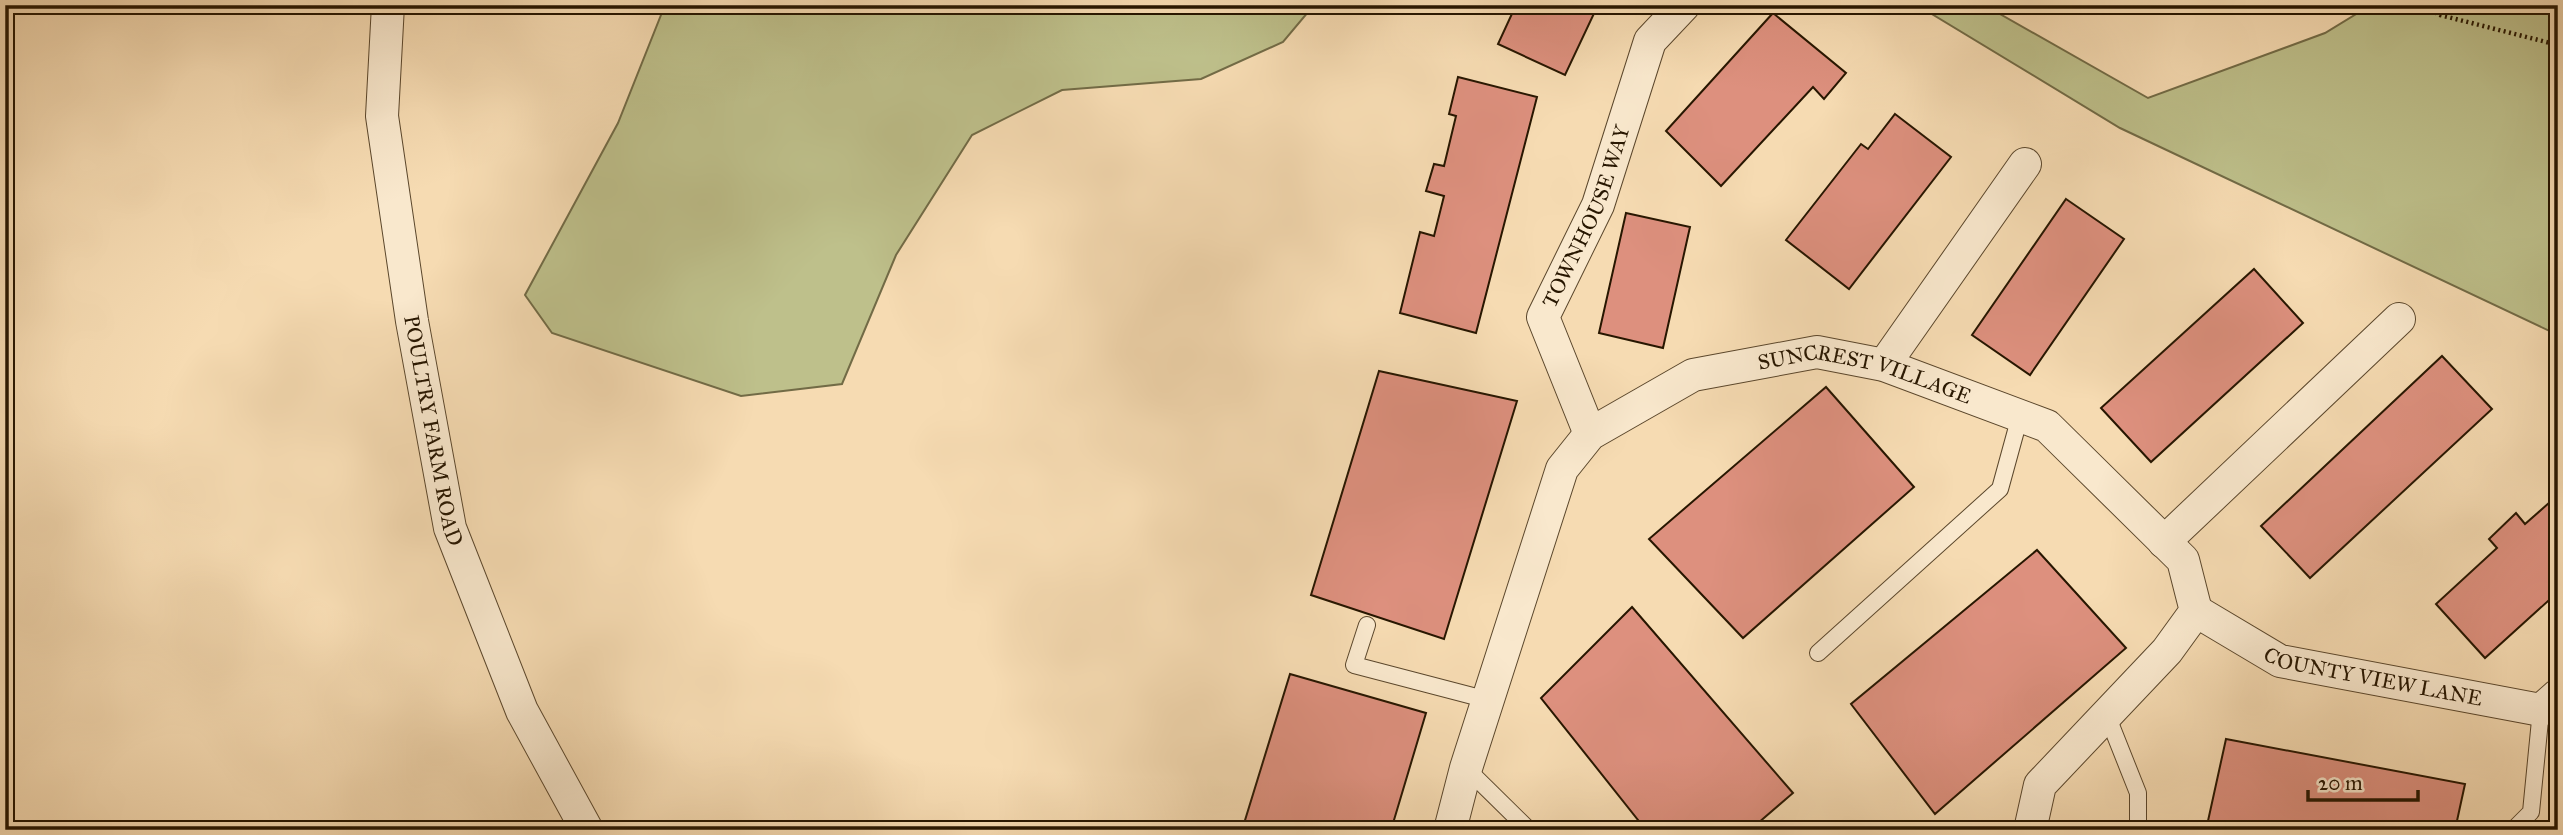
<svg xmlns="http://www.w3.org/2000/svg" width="2563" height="835" font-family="'IM FELL Great Primer',serif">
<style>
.green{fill:#bec08b;stroke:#726b46;stroke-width:2}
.building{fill:#dd907e;stroke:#271600;stroke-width:2}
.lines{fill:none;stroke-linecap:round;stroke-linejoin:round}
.service-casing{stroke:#5b472c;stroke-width:18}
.minor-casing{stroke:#5b472c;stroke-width:34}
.path{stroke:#271600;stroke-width:4.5;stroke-dasharray:2 3.5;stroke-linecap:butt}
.service{stroke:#f9e8cd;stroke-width:16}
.minor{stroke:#f9e8cd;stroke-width:32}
.labels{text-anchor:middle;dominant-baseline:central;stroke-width:7;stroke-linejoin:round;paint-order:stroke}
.street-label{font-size:21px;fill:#271600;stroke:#f9e8cd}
</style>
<rect width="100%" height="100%" fill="#f6dbb2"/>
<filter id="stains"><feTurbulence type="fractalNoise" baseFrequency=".00286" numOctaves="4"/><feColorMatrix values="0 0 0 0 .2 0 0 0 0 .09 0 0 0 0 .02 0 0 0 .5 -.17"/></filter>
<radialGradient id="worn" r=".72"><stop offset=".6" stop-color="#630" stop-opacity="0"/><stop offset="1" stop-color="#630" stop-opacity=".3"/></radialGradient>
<path class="green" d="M 665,5 L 1314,5 L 1283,42 L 1201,79 L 1062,90 L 972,135 L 896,255 L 842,384 L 741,396 L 552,333 L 525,295 L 618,123 Z
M 1917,5 L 1984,5 L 2148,98 L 2325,33 L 2371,5 L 2558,5 L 2558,335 L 2120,128 Z"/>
<path class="building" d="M 1516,5 L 1598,5 L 1565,75 L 1498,44 Z
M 1773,13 L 1846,73 L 1824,99 L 1813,87 L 1721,186 L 1666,131 Z
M 1458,77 L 1537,97 L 1476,333 L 1400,313 L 1420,232 L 1434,236 L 1444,196 L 1426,191 L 1434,164 L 1444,166 L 1456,116 L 1449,114 Z
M 1895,114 L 1951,157 L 1849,289 L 1786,240 L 1861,144 L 1868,149 Z
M 2066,199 L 2124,239 L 2030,375 L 1972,335 Z
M 1626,213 L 1690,227 L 1663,348 L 1599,333 Z
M 2254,269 L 2303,323 L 2151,462 L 2101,408 Z
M 2442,356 L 2492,409 L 2310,578 L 2261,526 Z
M 1379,371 L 1517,401 L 1444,639 L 1311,595 Z
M 1826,387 L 1914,487 L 1743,638 L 1649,539 Z
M 2558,495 L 2558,592 L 2485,658 L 2436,604 L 2497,548 L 2489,539 L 2516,513 L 2525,524 Z
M 2037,550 L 2126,648 L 1935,814 L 1851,704 Z
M 1632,607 L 1793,793 L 1750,830 L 1646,830 L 1541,698 Z
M 1290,674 L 1426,713 L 1391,830 L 1242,830 Z
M 2226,739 L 2465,784 L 2455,830 L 2206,830 Z"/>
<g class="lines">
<defs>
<path id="service" d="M 1367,625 L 1354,665 L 1488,700
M 1818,653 L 2000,489 L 2020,416
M 2107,715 L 2138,793 L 2138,830
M 1466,768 L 1529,830
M 2513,830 L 2531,812 L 2541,710"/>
<g id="minor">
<path id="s1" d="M 388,5 L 382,116 L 412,321 L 450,528 L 522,711 L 587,830"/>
<path d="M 1884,365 L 2025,164"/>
<path id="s2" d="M 1590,434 L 1543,317 L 1598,205 L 1650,41 L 1684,5"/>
<path d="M 2164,542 L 2399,319"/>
<path id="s3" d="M 2196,611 L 2280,661 L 2541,710 L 2558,695"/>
<path id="s4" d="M 1450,830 L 1466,768 L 1562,469 L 1590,434 L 1693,375 L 1817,352 L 1884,365 L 2047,426 L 2183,560 L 2196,611 L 2167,651 L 2040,785 L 2030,830"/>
</g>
</defs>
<use href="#service" class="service-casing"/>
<use href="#minor" class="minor-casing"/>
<path class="path" d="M 2420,5 L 2440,15 L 2558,45"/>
<use href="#service" class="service"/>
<use href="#minor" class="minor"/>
</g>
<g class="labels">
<g class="street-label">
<text stroke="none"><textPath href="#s2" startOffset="236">TOWNHOUSE WAY</textPath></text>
<text stroke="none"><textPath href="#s4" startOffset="718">SUNCREST VILLAGE</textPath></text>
<text stroke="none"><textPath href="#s1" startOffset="430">POULTRY FARM ROAD</textPath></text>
<text stroke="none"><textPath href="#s3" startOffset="192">COUNTY VIEW LANE</textPath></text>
</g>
</g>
<rect width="2563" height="835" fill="none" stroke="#f6dbb2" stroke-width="28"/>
<rect x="7" y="7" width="2549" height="821" fill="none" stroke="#271600" stroke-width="3.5"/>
<rect x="14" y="14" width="2535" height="807" fill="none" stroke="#271600" stroke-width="2"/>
<path d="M2308 790v10h110v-10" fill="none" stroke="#271600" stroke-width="3.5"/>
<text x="2318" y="790" font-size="21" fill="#271600" stroke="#f9e8cd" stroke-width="5" paint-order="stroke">20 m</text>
<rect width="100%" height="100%" filter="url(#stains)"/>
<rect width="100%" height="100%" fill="url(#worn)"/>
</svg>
